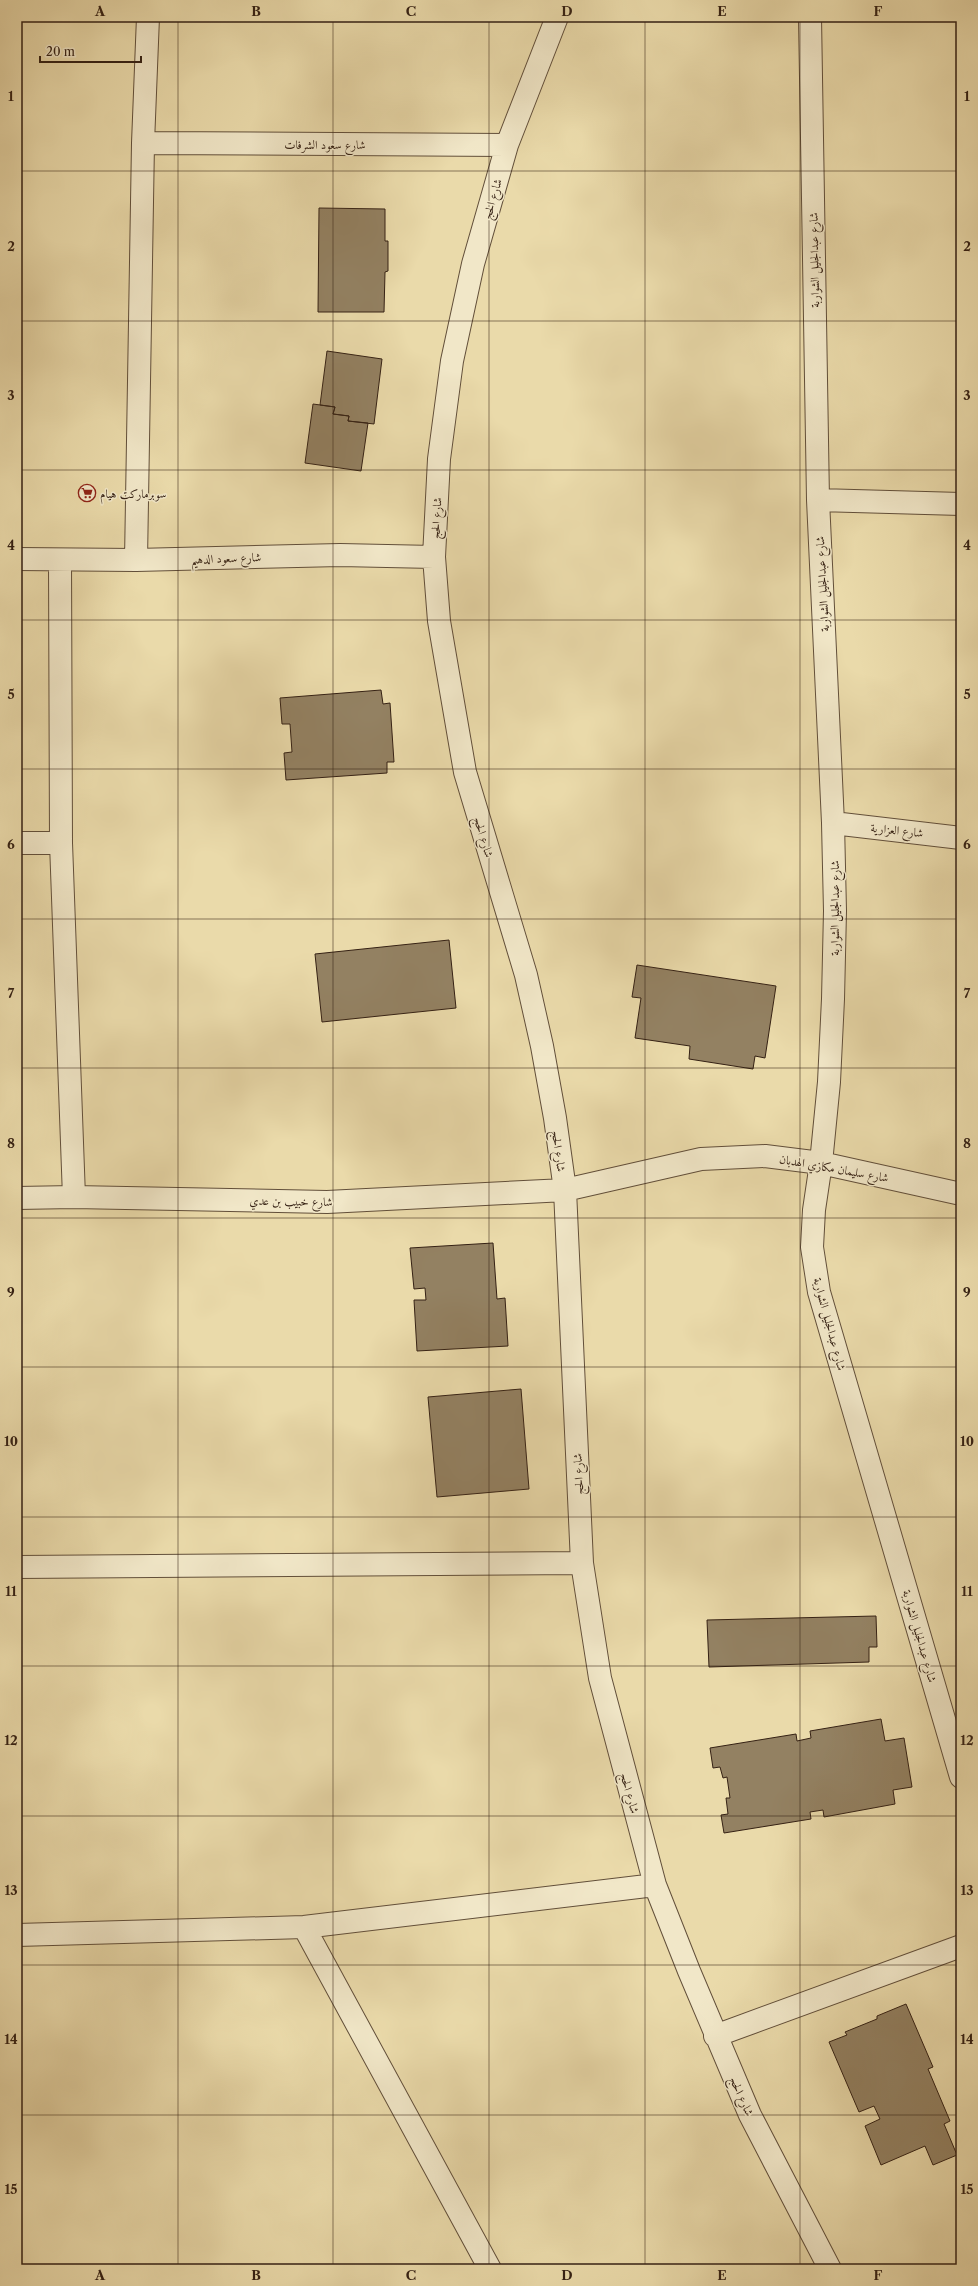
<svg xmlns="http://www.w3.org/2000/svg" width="978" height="2286" font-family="'Libre Caslon Text',Amiri,serif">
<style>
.building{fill:#938162;stroke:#352114}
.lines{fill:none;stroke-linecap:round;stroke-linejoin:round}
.minor-casing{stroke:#624f3a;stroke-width:24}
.minor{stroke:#f1e7c8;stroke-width:22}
.grid{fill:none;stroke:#352114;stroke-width:1;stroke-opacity:0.55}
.labels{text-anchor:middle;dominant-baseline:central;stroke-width:3;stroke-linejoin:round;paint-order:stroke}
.street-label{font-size:12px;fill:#352114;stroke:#f1e7c8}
.poi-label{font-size:12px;fill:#352114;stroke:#f1e7c8;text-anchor:start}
.neatline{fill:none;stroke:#352114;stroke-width:1.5}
.grid-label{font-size:13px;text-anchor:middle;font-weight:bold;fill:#352114}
</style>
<rect width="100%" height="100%" fill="#eadaaa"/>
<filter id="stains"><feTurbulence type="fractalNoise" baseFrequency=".005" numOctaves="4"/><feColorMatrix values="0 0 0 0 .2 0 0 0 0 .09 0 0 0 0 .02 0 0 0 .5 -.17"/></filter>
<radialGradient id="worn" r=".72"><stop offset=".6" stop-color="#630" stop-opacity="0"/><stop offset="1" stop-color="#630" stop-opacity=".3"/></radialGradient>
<path class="building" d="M 319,208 L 385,209 L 385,241 L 388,241 L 388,271 L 385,272 L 384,312 L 318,312 Z
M 327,351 L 382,359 L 374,424 L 348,421 L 349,416 L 333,414 L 335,407 L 320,405 Z
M 313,404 L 335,407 L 333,414 L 349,416 L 348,421 L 368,423 L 361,471 L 305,463 Z
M 381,690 L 383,704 L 390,703 L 394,762 L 387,762 L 387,773 L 286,780 L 284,753 L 292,752 L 290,724 L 282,724 L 280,698 Z
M 449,940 L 456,1008 L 322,1022 L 315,954 Z
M 637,965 L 776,986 L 765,1058 L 755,1056 L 753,1069 L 689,1059 L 690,1046 L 635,1038 L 641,998 L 632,997 Z
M 493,1243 L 497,1299 L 505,1298 L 508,1346 L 417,1351 L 414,1300 L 426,1300 L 425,1288 L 414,1289 L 410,1248 Z
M 521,1389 L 529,1489 L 437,1497 L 428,1397 Z
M 876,1616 L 877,1647 L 869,1647 L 869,1662 L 709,1667 L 707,1620 Z
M 881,1719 L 885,1741 L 904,1738 L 912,1787 L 893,1790 L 895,1804 L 824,1817 L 823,1810 L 810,1812 L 811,1819 L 724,1833 L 721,1815 L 728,1814 L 726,1798 L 730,1798 L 727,1777 L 723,1778 L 720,1767 L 713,1768 L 710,1748 L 796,1734 L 797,1741 L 811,1738 L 810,1731 Z
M 906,2004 L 933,2067 L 928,2069 L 950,2121 L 944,2124 L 957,2155 L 933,2165 L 925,2146 L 881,2165 L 865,2126 L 880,2119 L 874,2106 L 859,2112 L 829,2042 L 847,2035 L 845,2032 L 877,2019 L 877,2016 Z"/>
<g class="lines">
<defs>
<path id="minor" d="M 557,17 L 507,145 L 473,264 L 452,361 L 439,459 L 434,557 L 439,621 L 465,772 L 526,975 L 542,1046 L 555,1118 L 565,1190 L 582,1563 L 600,1678 L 655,1885 L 689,1971 L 750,2115 L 830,2269
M 810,17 L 818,500 L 833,823 L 835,911 L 833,999 L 829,1082 L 821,1163 L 814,1210 L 812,1247 L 819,1292 L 961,1777
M 143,143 L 507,145
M 818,500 L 961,504
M 17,559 L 136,560 L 340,555 L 434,557
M 60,560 L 61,843 L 74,1197
M 136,560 L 143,143 L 148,17
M 833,823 L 961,838
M 17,843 L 61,843
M 17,1198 L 74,1197 L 327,1202 L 565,1190 L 701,1159 L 765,1156 L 821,1163 L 961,1194
M 17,1567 L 582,1563
M 304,1927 L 490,2269
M 17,1935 L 304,1927 L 655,1885
M 715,2036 L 961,1946"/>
</defs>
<use href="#minor" class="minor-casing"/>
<use href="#minor" class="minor"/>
</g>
<path class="grid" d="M 178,17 L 178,2269M 333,17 L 333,2269M 489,17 L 489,2269M 645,17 L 645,2269M 800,17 L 800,2269M 17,171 L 961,171M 17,321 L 961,321M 17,470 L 961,470M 17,620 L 961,620M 17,769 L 961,769M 17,919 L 961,919M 17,1068 L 961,1068M 17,1218 L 961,1218M 17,1367 L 961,1367M 17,1517 L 961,1517M 17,1666 L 961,1666M 17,1816 L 961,1816M 17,1965 L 961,1965M 17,2115 L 961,2115"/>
<defs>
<symbol id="supermarket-ring" viewBox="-11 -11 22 22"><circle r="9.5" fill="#f1e7c8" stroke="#8f2418" stroke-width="1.5"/><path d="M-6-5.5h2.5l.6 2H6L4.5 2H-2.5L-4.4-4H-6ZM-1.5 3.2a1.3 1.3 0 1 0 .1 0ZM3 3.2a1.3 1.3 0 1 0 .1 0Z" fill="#8f2418"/></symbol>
</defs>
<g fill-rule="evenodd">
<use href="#supermarket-ring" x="77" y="483" width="20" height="20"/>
</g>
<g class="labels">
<g class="street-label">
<text x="325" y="144">شارع سعود الشرفات</text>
<text transform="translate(492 199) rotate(-74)">شارع الحج</text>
<text transform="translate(814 260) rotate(-91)">شارع عبدالجليل الشواربة</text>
<text transform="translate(436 518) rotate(-87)">شارع الحج</text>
<text transform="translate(226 558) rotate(-2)">شارع سعود الدهيم</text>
<text transform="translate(822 584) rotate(-93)">شارع عبدالجليل الشواربة</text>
<text transform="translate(897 830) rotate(6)">شارع العزارية</text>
<text transform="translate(484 837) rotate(73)">شارع الحج</text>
<text transform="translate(834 908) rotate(-90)">شارع عبدالجليل الشواربة</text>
<text transform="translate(559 1151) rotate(82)">شارع الحج</text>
<text transform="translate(834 1168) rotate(10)">شارع سليمان مكازي الهدبان</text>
<text transform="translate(291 1201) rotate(1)">شارع خبيب بن عدي</text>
<text transform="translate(830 1324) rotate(75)">شارع عبدالجليل الشواربة</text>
<text transform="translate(578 1474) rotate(-93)">شارع الحج</text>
<text transform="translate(920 1636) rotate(74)">شارع عبدالجليل الشواربة</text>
<text transform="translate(630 1793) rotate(74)">شارع الحج</text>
<text transform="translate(742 2096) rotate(66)">شارع الحج</text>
</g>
<g class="poi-label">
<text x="100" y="493">سوبرماركت هيام</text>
</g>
</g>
<rect width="978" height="2286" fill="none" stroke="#eadaaa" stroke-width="44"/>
<path d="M40 56v6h101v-6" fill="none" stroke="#352114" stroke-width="2"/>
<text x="46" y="56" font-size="12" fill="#352114" stroke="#f1e7c8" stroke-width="3" paint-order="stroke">20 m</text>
<rect x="22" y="22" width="934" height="2242" class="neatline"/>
<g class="grid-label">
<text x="100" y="16">A</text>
<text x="256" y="16">B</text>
<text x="411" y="16">C</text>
<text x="567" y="16">D</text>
<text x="722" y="16">E</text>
<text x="878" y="16">F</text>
<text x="11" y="101">1</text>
<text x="967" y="101">1</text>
<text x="11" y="251">2</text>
<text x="967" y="251">2</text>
<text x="11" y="400">3</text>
<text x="967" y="400">3</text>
<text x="11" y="550">4</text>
<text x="967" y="550">4</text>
<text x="11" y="699">5</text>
<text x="967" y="699">5</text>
<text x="11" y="849">6</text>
<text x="967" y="849">6</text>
<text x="11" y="998">7</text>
<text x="967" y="998">7</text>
<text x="11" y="1148">8</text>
<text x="967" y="1148">8</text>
<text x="11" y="1297">9</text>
<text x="967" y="1297">9</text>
<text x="11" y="1446">10</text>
<text x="967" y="1446">10</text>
<text x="11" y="1596">11</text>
<text x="967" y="1596">11</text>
<text x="11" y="1745">12</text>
<text x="967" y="1745">12</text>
<text x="11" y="1895">13</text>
<text x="967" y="1895">13</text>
<text x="11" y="2044">14</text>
<text x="967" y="2044">14</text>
<text x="11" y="2194">15</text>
<text x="967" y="2194">15</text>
<text x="100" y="2280">A</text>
<text x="256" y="2280">B</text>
<text x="411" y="2280">C</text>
<text x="567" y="2280">D</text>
<text x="722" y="2280">E</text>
<text x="878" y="2280">F</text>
</g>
<rect width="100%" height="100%" filter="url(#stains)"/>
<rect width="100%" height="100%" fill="url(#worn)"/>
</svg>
